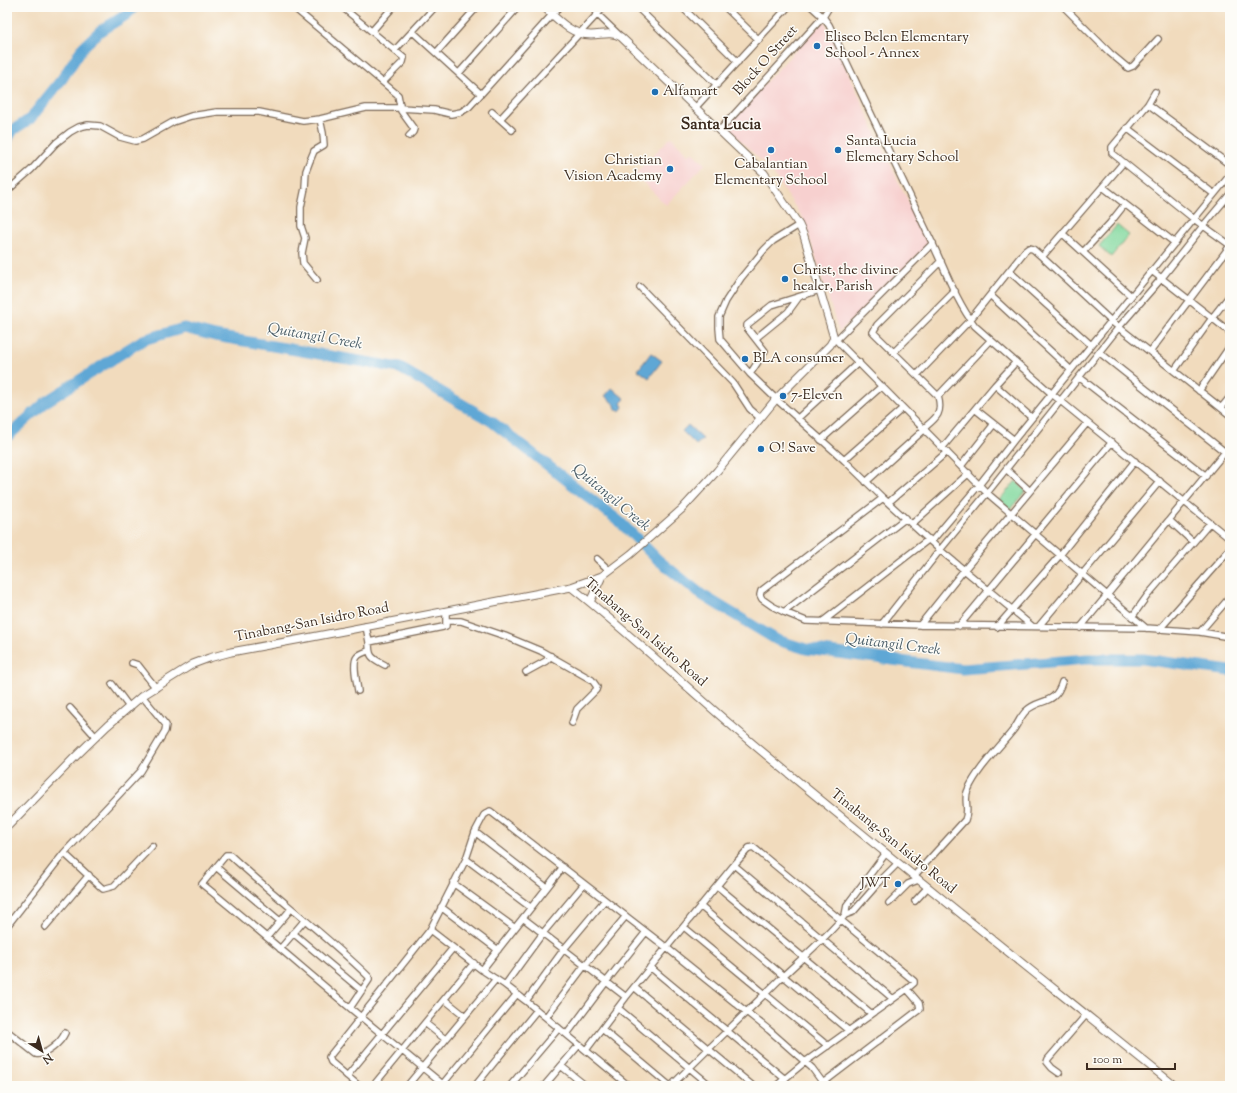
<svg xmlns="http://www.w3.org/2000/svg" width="1237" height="1093" font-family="'Sorts Mill Goudy',serif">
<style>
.built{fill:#f7d0cf}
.green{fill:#80d89d;stroke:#5e815e}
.water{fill:#5ea7d5;stroke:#4c687a}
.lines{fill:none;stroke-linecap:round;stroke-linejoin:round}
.river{stroke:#5ea7d5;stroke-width:11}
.minor-casing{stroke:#7b6856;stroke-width:8}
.tertiary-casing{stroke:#7b6856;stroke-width:9}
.minor{stroke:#fff;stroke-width:5.5}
.tertiary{stroke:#fff;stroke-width:7}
.poi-dot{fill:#1f6fb2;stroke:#fdfcf7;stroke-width:1.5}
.labels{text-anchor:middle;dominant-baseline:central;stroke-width:3;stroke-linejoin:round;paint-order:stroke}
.poi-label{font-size:14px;fill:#3b2a1e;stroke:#fdfcf7;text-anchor:start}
.street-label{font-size:14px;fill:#3b2a1e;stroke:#fdfcf7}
.water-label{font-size:15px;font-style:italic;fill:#495c67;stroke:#fdfcf7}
.quarter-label{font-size:16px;font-weight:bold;fill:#3b2a1e;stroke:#fdfcf7}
</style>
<rect width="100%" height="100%" fill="#fdfcf7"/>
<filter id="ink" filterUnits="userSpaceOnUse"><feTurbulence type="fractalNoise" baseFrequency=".025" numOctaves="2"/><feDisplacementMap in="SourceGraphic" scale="8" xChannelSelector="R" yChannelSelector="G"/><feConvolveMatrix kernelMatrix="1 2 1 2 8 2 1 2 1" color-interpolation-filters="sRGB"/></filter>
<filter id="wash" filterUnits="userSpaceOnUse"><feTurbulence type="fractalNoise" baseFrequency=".012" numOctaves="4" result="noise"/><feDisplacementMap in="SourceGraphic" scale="16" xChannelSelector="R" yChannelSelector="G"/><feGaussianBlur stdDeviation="0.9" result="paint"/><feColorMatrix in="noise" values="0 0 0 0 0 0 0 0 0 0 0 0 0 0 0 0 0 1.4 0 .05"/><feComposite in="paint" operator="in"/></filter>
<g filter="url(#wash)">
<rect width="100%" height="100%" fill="#f1dbbd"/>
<path class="built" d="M 824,20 L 897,179 L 930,243 L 839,332 L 804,220 L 770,169 L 725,126 Z
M 671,137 L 689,155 L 692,152 L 705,164 L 666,205 L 635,174 Z"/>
<path class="green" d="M 1117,225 L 1129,235 L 1111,257 L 1099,246 Z
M 1016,481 L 1026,491 L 1010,509 L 999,500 Z"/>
<path class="water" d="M 651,353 L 662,361 L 649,378 L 638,370 Z
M 612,388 L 625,399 L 621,403 L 623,407 L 620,411 L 616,410 L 615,405 L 605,396 Z
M 688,425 L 703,439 L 696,445 L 682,431 Z"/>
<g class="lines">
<path class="river" d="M 7,140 L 13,130 L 30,119 L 62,79 L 83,47 L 100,31 L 126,15 L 134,7
M 7,437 L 47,401 L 127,350 L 143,340 L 184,328 L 215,336 L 400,368 L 491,421 L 619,521 L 657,559 L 702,595 L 777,640 L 806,649 L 963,669 L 1087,659 L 1143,659 L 1230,671"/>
</g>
</g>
<g filter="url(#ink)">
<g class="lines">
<defs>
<path id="minor" d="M 293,7 L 398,95 L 401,111 L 414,129 L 413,132 L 409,136
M 342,7 L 404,58 L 403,62 L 383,82
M 637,7 L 717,85
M 682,7 L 738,62
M 725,7 L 759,40
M 812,7 L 823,17 L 829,25 C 862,95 895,165 928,234 C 943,264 955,300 975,326 L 1052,394 L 1230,539
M 1064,7 L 1110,53 L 1128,68 L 1133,66 L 1158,39
M 597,14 L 620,36
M 372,31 L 393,7
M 413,32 L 481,94
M 395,50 L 435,7
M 436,53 L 477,7
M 459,73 L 518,7
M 1155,92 L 1148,104 L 1112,147 L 1112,153 L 1194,219 L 1230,245
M 1148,104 L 1230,165
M 695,108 L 788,7
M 492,112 L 512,130
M 500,119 L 604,7
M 1127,128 L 1214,194
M 719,131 L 823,17 L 829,7
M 1103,187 L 1175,243
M 7,191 L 31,170 L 56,143 L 70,132 L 79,127 L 88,125 L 100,126 L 120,137 L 135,141 L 143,139 L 173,122 L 191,116 L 217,112 L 259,112 L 303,121 L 320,119 L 366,108 L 400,108 L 434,110 L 451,114 L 461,112 L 469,107 L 481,94 L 559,7
M 799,225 L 773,241 L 764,250 L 741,278 L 726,301 L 719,317 L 719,328 L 720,339 L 750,374 L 776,399 L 844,460 L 883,498 L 940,550 L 1032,626
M 1063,234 L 1131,296
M 1083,252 L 1110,223 L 1125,204
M 1042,257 L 1123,163
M 941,261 L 877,325 L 873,332 L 938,396 L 991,340
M 1009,271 L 1091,345
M 1152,271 L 1230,332
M 317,280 L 303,263 L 302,253 L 305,238 L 301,226 L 301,207 L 305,188 L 306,171 L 309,163 L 314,151 L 324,145 L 323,133 L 320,119
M 640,287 L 733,383 L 750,409 L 760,418
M 990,295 L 1071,370
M 756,338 L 788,312 L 799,297
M 834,338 L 987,493 L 1146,628
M 836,340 L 933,243
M 894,352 L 955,291
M 1099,352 L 1225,452
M 1150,352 L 1230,246
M 1174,371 L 1212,318 L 1230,295
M 750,374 L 765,351 L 747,328 L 747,325 L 772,305 L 820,290
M 917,375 L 970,320 L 1025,251 L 1029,248 L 1033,249 L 1042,257 L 1111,321 L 1230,415
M 1079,377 L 1206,476
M 995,385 L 1032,418
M 1199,391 L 1230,346
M 1221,408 L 1230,397
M 975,409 L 1014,440
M 798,418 L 859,362
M 924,428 C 936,418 943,414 938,396
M 821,440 L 882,386
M 943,447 L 995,385 L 1016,362
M 844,460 L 903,408
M 961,466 L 994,424
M 1006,469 L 1030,491
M 866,482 L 925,429
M 883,498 L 761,591 L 760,595 L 762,599 L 772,606 L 784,612 L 806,621 L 920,625 L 1146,628 L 1200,632 L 1230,637
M 889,502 L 947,452
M 1169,520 L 1193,542
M 912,524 L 969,473
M 931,542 L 979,485 L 1014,440 L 1230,175
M 597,559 L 609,570
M 784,612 L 906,518
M 1132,617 L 1147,596 L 1210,523
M 447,621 L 461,621 L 505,636 L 541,651 L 592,680 L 597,687 L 596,690 L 577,709 L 572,723
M 822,622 L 929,539
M 882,624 L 940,550 L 987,493 L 1119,327 L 1161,279 L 1203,226 L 1230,194
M 920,625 L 964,570 L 1087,423
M 366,626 L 369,642 L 443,627 L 446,626 L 446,611
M 959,626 L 1112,442
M 1039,626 L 1160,481
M 997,627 L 1060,555 L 1135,461
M 1080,628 L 1230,446
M 1159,630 L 1230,549
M 1200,632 L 1230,597
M 369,642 C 369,658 372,658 385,665
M 132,663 L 138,665 L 156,688
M 526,672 L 546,661 L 551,656
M 112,684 L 130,708
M 358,691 C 357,683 352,663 357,657 C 359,654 365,652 368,651
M 70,708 L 96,737
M 475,832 L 546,887
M 64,853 L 103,889 L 114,886 L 152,846
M 886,853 L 847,905 L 845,915 L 853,912 L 881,880 L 898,863
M 466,859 L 530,907
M 734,865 L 892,998
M 216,867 L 280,921
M 914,876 L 965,820 C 970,809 963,799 968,790 C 978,768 999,748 1014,729 C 1018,723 1021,716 1026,711 C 1039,698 1055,706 1062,682
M 453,883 L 515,928
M 717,886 L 872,1014
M 915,901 L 928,887
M 889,903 L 908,884 L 918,880
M 700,906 L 849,1031
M 441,907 L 498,950
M 523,918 L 626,997
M 7,926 L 64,853 L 141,771 L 165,731 L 166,725 L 142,696
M 45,927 L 89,875
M 684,927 L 828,1046
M 430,930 L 482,970 L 505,985 L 526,1001 L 629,1086
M 293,933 L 361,990
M 267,937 L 291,909
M 280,949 L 304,921
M 650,967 L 785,1079
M 482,970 L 563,867
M 505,985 L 543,933 L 584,884
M 634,987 L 753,1086
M 445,1000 L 465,1016
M 526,1001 L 564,949 L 605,900
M 350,1008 L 369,980 L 369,977 C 325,934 275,897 230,855 L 226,855 L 202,884 C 256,927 308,973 361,1017 L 445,1086
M 618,1008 L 711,1086
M 546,1017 L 585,965 L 626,916
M 425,1023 L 445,1039
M 602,1029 L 670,1086
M 7,1031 L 36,1054 C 46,1056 61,1042 65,1033
M 567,1034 L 606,982 L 646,932
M 586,1050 L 626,997 L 734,865 L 749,848 L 753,847 L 914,981 L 914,983 L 907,989 L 805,1062 L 776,1086
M 561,1066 L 586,1086
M 1059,1073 L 1052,1068 L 1047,1062 L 1048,1059 L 1086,1015
M 347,1076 L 453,948
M 359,1086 L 331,1062 L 329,1057 L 430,930 L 466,859 L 475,832 L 484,815 L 490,811 L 667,948 L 769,1030 L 812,1068 L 823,1083
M 373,1086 L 474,963
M 407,1086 L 496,979
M 441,1086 L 517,994
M 475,1086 L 537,1010
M 510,1086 L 559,1028
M 544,1086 L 579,1045
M 671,1086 C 707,1050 744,1015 780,979 C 802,958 826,938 845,915
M 819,1086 L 920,1009 L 919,1003 L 907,989"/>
<path id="tertiary" d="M 544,7 C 557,19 571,35 591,35 C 602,35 611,31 621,37 L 764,173 L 799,225 L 804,236 L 834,338 L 830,345 L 776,399 L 717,471 L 682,509 L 631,554 L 602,576 L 571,587
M 590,602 L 602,576
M 7,827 L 75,757 L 107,726 L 142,696 L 193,664 L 209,658 L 231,652 L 307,638 L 571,587 C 636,638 695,696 759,749 C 896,863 1036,974 1175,1086"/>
</defs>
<use href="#minor" class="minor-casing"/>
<use href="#tertiary" class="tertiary-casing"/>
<use href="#minor" class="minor"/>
<use href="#tertiary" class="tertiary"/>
</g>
</g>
<g class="poi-dot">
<circle cx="817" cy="46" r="4"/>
<circle cx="655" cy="92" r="4"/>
<circle cx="771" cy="150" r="4"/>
<circle cx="838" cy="150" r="4"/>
<circle cx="670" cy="169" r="4"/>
<circle cx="785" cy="279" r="4"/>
<circle cx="745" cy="359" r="4"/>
<circle cx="783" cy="396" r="4"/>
<circle cx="761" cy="449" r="4"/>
<circle cx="898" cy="884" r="4"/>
</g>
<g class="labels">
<g class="poi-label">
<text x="825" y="38">Eliseo Belen Elementary<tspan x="825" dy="16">School - Annex</tspan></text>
<text x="663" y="92">Alfamart</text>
<text x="846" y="142">Santa Lucia<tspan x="846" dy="16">Elementary School</tspan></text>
<text x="662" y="161" text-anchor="end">Christian<tspan x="662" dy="16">Vision Academy</tspan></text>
<text x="771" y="165" text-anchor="middle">Cabalantian<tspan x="771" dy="16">Elementary School</tspan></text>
<text x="793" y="271">Christ, the divine<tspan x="793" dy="16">healer, Parish</tspan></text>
<text x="753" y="359">BLA consumer</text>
<text x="791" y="396">7-Eleven</text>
<text x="769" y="449">O! Save</text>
<text x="890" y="884" text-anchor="end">JWT</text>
</g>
<g class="street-label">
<text transform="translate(766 61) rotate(-48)">Block O Street</text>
<text transform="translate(312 623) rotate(-11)">Tinabang-San Isidro Road</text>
<text transform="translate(645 633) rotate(41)">Tinabang-San Isidro Road</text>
<text transform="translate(893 842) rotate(39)">Tinabang-San Isidro Road</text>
</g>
<g class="water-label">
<text transform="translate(315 337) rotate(10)">Quitangil Creek</text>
<text transform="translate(611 498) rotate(40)">Quitangil Creek</text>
<text transform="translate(893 645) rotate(7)">Quitangil Creek</text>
</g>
<g class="quarter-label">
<text x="721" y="125">Santa Lucia</text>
</g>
</g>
<rect width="1237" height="1093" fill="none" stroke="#fdfcf7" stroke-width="24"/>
<g transform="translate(42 1051) rotate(143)" stroke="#fdfcf7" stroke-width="3" paint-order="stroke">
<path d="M0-3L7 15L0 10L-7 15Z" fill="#3b2a1e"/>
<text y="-6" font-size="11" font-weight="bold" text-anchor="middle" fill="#3b2a1e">N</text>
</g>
<path d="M1087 1063v6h88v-6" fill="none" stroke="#3b2a1e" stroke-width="2"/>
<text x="1093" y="1063" font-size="12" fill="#3b2a1e" stroke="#fdfcf7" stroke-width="3" paint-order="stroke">100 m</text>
</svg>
